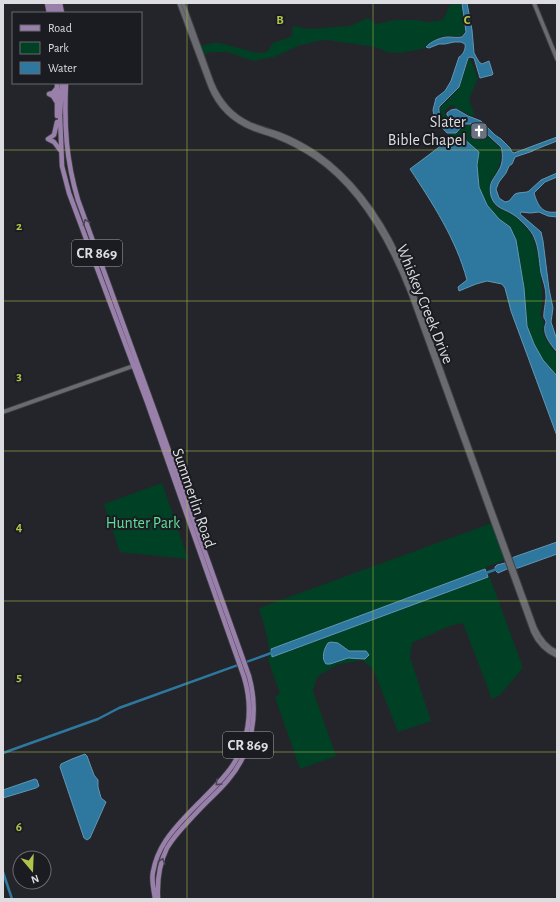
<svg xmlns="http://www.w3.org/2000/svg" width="560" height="902" font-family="'Alegreya Sans',sans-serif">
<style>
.green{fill:#004024}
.water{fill:#2e78a0;stroke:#6296b4}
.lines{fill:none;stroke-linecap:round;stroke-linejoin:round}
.canal{stroke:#2e78a0;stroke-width:2.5}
.minor-casing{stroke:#404044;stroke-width:5.5}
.major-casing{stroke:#404044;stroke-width:6}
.minor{stroke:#6a6b71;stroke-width:3.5}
.major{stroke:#9880ab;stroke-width:4.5}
.oneway{stroke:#4d4458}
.grid{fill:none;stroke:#b2c34c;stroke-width:1;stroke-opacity:0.55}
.labels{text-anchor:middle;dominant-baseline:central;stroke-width:4;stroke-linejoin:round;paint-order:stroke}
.shield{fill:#1b1c21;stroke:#a3a3a7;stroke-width:1}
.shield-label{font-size:15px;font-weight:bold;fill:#dddde1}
.poi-label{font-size:16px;fill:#dddde1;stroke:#1b1c21;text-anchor:end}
.street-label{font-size:16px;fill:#dddde1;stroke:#1b1c21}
.park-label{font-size:16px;fill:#60de9a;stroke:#1b1c21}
.grid-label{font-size:13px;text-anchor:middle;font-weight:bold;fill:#b2c34c;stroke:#1b1c21;stroke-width:4;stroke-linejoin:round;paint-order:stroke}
</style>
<rect width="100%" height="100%" fill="#24252a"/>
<path class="green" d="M 451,3 L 461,3 L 465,31 L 461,36 L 443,36 L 427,44 L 425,47 L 426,48 L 400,53 L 387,52 L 376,47 L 327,40 L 317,41 L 298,46 L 274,57 L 253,61 L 227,52 L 211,52 L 203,55 L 200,46 L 212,43 L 220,43 L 257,53 L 267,52 L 273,43 L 285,39 L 292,36 L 293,26 L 308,29 L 350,26 L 368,18 L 376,24 L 395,20 L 416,20 L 428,22 L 443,20 Z
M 470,58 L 476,73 L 476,76 L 479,78 L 477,80 L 469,99 L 475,116 L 469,115 L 452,105 L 446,109 L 444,112 L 446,116 L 455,125 L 452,127 L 447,125 L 441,116 L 440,107 L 442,105 L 449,99 L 459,88 L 469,59 Z
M 464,125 L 472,125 L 478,127 L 500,148 C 501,153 501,160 499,166 C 495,179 486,179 491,197 C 494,210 503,209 513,215 C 519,219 524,225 528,230 C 540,242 543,290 542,307 C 542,309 541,311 540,313 C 540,318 544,319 544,324 C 544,326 543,328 542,330 L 547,341 L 557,355 L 557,376 L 543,360 L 534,344 L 527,326 L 524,288 L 516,240 L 510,227 L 499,219 L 487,205 L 479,187 L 477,165 L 478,152 L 454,138 L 451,139 L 448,134 L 456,134 Z
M 162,483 L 188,559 L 120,552 L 104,504 Z
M 492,523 L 505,560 L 486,567 L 523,668 L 500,695 L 492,699 L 463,623 L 449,626 L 412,643 L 410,657 L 431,721 L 398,732 L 373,669 L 362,660 L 336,665 L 317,677 L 313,691 L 336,756 L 300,769 L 275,697 L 280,694 L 268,659 C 273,649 262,620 259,608 Z"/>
<path class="water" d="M 462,3 L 467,3 L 472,30 L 474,53 L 479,62 L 482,64 L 489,61 L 493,74 L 492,75 L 480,78 L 474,58 L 470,57 L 468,58 L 459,87 L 439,107 C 438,116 445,131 456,127 L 456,125 L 447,115 L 447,113 L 451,110 L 456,109 L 468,116 L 481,121 L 495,135 L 501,139 L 510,148 L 512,152 L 514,153 L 557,137 L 557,141 L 534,150 L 533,151 L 515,157 L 512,164 L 509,166 L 506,173 L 499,182 L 496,189 L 499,198 L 505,202 L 509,201 L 515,194 L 518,193 L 527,192 L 529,191 L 541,180 L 557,173 L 557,177 L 545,182 L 534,193 C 538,206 542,214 557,212 L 557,217 L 548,216 L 539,212 L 530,213 L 521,212 L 520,214 L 541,232 L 543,241 L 549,289 L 553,308 L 551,322 L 557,340 L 557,352 C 551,345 541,333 546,323 C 546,321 545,319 544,318 C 543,314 546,302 546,296 C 546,288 543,281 541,273 C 539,260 539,248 534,237 C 532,231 519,218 514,215 C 504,208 495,209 491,196 C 488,181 494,180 500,168 C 503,162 503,153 501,147 L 478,126 L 472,124 L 464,124 L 456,133 L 447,133 L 435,120 L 434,116 L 433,110 L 436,98 L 445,91 L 451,81 L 459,57 C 463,55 466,49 465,44 L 461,42 L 454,42 L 445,44 L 439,44 L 429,48 L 426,47 C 430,42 441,37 448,37 C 452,37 457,38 462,37 L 466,32 Z
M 454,138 L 463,138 L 479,152 L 477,165 L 479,187 L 487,205 L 499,219 L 510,227 L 516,240 L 524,288 L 527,326 L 534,344 L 543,360 L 557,376 L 557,436 L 511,311 L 505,288 L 502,284 L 487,281 L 476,284 L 459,291 L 458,287 L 467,280 C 456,239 433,204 410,169 L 446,142 Z
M 557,542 L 557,554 L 518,568 L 507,569 L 498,573 L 495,570 L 495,567 L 497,565 L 505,563 L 514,557 Z
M 485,569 L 488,577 L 272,657 L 271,649 Z
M 331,642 L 338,643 L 349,651 L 366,651 L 369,655 L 365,659 L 348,658 L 330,664 L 326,664 C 321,658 324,649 328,643 Z
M 85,754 L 87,756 L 94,775 L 98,780 L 98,787 L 101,798 L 106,802 L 90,838 L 87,840 L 84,838 L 60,767 L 61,764 L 72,759 Z
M 35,779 L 37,780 L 39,786 L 36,788 L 3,798 L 3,790 Z"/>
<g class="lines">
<path class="canal" d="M 483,574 L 497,569
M 3,753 L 98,719 L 119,708 L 274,652
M 3,872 L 12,899"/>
<defs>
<path id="minor" d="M 179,3 L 210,86 C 218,106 233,121 254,129 C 262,132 270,134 277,137 C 290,142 303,149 315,157 C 362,189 391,243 411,295 L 533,632 C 538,643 546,651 557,656
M 183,3 L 212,83 C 219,100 232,116 250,124 C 260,128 270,131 279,134 C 292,139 305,146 317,154 C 361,185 391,235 410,284 L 535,628 C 540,639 546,647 557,652
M 534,3 L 557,59
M 3,412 L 136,365"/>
<path id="major" d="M 47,3 L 49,13
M 51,3 L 54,13
M 55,3 L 58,13
M 60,3 L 62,13
M 62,83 L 60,115 L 62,166 L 69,193 L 147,402 L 244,677 C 254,710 249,746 227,773 C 215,788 200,801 187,815 C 171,832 157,848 153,872 C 151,881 154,890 155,899
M 66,83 C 64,125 66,160 78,200 L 158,420 L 249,676 C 259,712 253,751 228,780 C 219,791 208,800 198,811 C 187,823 175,834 167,848 C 159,864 157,881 158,899
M 56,101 L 53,96 L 49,94 L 53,93 L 57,88
M 57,116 L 57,83
M 48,139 L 54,135 L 57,122
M 48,139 L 54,142 L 60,150"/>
</defs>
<use href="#minor" class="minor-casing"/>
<use href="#major" class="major-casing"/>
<use href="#minor" class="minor"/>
<use href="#major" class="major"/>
</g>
<defs><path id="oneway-chevron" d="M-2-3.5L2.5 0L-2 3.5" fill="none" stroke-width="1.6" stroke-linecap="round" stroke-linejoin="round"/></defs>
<g class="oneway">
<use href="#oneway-chevron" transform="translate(86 222) rotate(-110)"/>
<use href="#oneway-chevron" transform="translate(218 783) rotate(134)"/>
<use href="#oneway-chevron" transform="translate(162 861) rotate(-72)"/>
</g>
<path class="grid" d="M 187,3 L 187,899M 373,3 L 373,899M 3,150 L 557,150M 3,301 L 557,301M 3,451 L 557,451M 3,601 L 557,601M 3,752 L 557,752"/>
<defs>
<symbol id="church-square" viewBox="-11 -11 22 22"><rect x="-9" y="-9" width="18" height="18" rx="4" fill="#6b7280" stroke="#1b1c21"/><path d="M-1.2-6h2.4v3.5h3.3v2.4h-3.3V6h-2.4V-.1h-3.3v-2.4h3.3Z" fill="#fff"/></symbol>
</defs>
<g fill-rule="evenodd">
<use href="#church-square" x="469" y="121" width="20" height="20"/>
</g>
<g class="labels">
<g class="shield">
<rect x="72" y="240" width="50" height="26" rx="3"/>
<rect x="223" y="732" width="50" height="26" rx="3"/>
</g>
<g class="shield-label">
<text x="97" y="253">CR 869</text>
<text x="248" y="745">CR 869</text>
</g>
<g class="poi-label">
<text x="466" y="122">Slater<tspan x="466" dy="18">Bible Chapel</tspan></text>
</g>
<g class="street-label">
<text transform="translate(425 304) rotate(68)">Whiskey Creek Drive</text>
<text transform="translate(194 498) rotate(71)">Summerlin Road</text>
</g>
<g class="park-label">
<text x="143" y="523">Hunter Park</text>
</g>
</g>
<g class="grid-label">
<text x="280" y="24">B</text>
<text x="467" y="24">C</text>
<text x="19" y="230">2</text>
<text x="19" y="380">3</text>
<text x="19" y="531">4</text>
<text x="19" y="681">5</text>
<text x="19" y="831">6</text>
</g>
<rect width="560" height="902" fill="none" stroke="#dddde1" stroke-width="8"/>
<rect x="12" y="12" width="130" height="72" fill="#1b1c21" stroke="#69696e"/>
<rect x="20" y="25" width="20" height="6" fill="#9880ab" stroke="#69696e"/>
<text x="48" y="32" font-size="12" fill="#dddde1">Road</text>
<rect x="20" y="42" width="20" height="12" fill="#004024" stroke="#69696e"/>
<text x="48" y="52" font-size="12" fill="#dddde1">Park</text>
<rect x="20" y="62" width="20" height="12" fill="#2e78a0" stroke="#69696e"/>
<text x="48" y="72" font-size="12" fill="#dddde1">Water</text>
<g transform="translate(32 870) rotate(161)"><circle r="19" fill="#1b1c21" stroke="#69696e"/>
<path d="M0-3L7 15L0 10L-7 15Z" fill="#b2c34c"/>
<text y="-6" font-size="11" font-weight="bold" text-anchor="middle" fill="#dddde1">N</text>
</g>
</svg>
